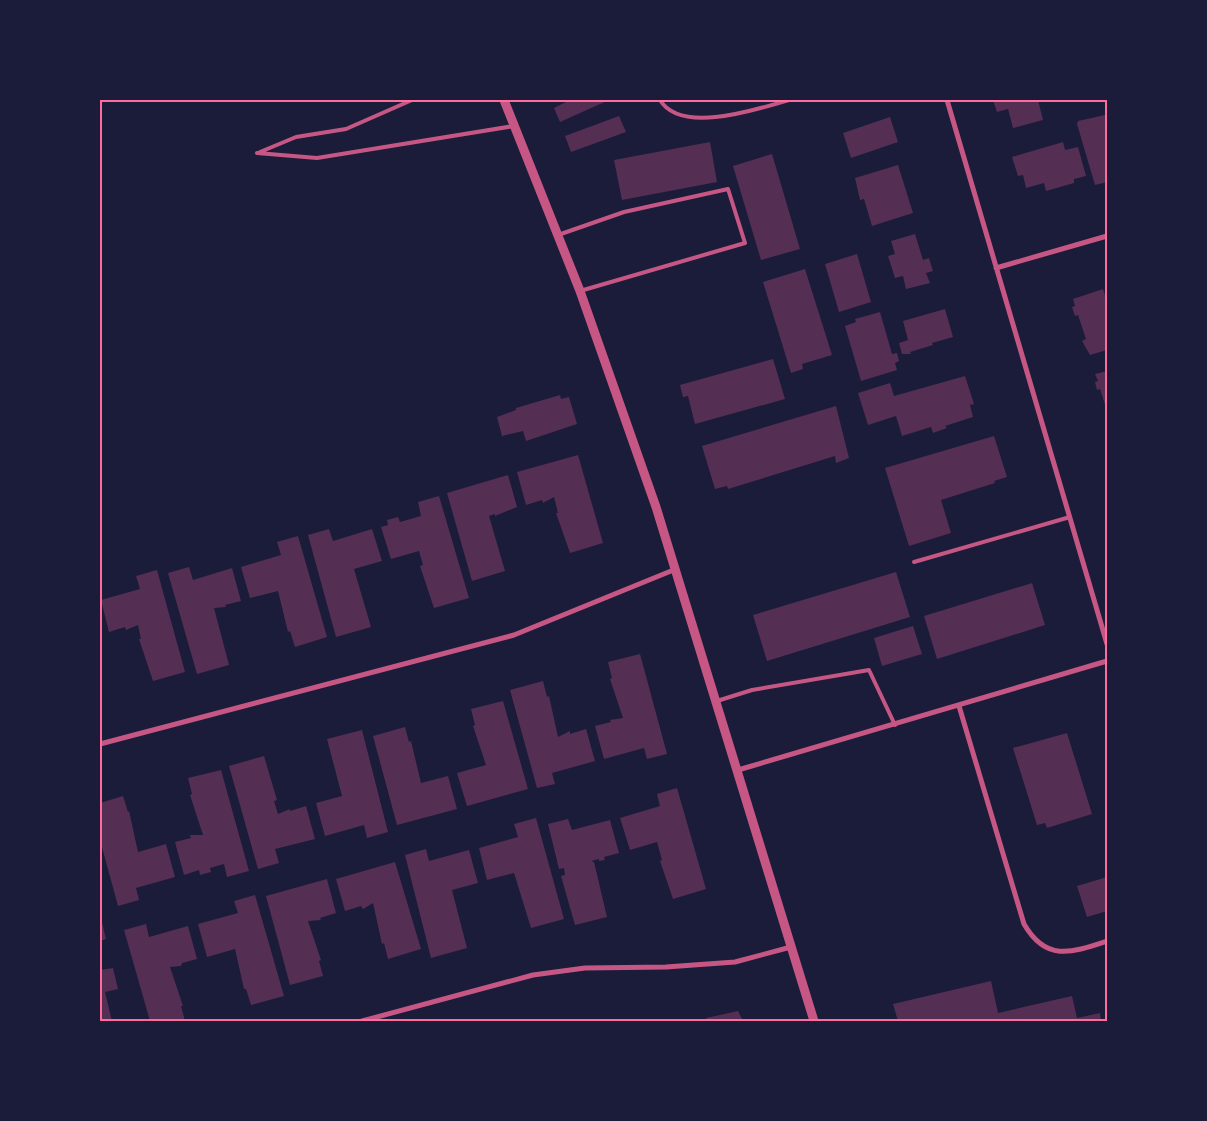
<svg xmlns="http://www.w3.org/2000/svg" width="1207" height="1121" font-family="Manrope,sans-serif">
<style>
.building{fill:#542f53}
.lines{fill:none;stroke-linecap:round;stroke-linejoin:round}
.service{stroke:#c65784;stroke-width:4}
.minor{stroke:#c65784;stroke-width:5}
.tertiary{stroke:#c65784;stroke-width:9}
.neatline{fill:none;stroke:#ff6b9d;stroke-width:2}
</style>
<rect width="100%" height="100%" fill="#1b1b3a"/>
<path class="building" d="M 570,100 L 609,100 L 560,122 L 554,108 Z
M 993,100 L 1038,100 L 1043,120 L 1013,128 L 1008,109 L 997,112 Z
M 1105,115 L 1107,182 L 1095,185 L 1077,124 L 1078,121 Z
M 619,116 L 626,132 L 571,152 L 565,136 Z
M 890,117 L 898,142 L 851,158 L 843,133 Z
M 710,142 L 717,182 L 622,200 L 614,160 Z
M 1063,142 L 1065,150 L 1078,147 L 1086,176 L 1074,179 L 1074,183 L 1046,191 L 1044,183 L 1026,188 L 1023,175 L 1018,176 L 1012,157 Z
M 772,154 L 800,249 L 761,260 L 733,166 Z
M 898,165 L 913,213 L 872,226 L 864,199 L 860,200 L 855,178 Z
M 915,234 L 923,260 L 929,258 L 933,271 L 926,273 L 930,283 L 906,289 L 903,276 L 895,278 L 888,256 L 895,254 L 891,241 Z
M 857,254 L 871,302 L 839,312 L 825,264 Z
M 805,269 L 832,355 L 802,364 L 803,369 L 791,373 L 763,282 Z
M 1103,289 L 1107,302 L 1107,350 L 1090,355 L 1082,341 L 1086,339 L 1078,315 L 1075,316 L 1072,307 L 1075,306 L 1073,299 Z
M 945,309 L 953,337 L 932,343 L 933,345 L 910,352 L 911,354 L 902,354 L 899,343 L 908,340 L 903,321 Z
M 880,312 L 892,354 L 897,353 L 899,361 L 895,363 L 897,370 L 861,381 L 845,326 L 856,322 L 855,319 Z
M 773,359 L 785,399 L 695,424 L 688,396 L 683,397 L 680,385 Z
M 1107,371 L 1107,411 L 1100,389 L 1097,390 L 1095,382 L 1098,381 L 1095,374 Z
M 965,376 L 974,404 L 970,405 L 973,417 L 945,426 L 947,428 L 933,433 L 931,427 L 902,436 L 896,416 L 868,425 L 858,393 L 890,383 L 894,396 Z
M 560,395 L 561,399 L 569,397 L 577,424 L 526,441 L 523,431 L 502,436 L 497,417 L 516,410 L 516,408 Z
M 836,406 L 849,458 L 836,463 L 835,456 L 728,489 L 727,486 L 715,489 L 702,446 Z
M 994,436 L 1007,477 L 994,481 L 995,483 L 941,500 L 951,533 L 909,546 L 885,468 Z
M 578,455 L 603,543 L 570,553 L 556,513 L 558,513 L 554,497 L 543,503 L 542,500 L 526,505 L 517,472 Z
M 508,475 L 517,507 L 495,516 L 495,514 L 489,516 L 505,571 L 472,581 L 447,493 Z
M 439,496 L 469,598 L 434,608 L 420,566 L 423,565 L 419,551 L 391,559 L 381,527 L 388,525 L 387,520 L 398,517 L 400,522 L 421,516 L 418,502 Z
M 329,529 L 333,541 L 372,529 L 382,561 L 354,569 L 371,627 L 336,637 L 308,535 Z
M 298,536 L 327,637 L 295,647 L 290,631 L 288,632 L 278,591 L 250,598 L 241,567 L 281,555 L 277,542 Z
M 189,567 L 193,580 L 232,568 L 241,601 L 225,605 L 226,607 L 214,608 L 229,665 L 197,674 L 168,573 Z
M 157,570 L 185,672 L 153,681 L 139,639 L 141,639 L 138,625 L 126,630 L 125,627 L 109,632 L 101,600 L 140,589 L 136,576 Z
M 896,572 L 910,617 L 767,661 L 753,615 Z
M 1032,583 L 1045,625 L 937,659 L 924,616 Z
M 913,626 L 922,654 L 882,666 L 874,638 Z
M 640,654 L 667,754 L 647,759 L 644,748 L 604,759 L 595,726 L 611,722 L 610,720 L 623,718 L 610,679 L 612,678 L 608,662 Z
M 543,681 L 547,697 L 549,696 L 558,737 L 570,731 L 570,734 L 586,729 L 595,761 L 552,773 L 555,784 L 537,788 L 510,690 Z
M 503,701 L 528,789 L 467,806 L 457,773 L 486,765 L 473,726 L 475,725 L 471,709 Z
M 405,727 L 409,742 L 411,741 L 421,783 L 448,776 L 457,809 L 397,825 L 373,736 Z
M 362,730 L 388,832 L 367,838 L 364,825 L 325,836 L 316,803 L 342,796 L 327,739 Z
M 1067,733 L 1092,814 L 1047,828 L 1045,823 L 1037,825 L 1013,748 Z
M 264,756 L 277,800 L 274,801 L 278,814 L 290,809 L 290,811 L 306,806 L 315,839 L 275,849 L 279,863 L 258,869 L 229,766 Z
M 221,770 L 249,871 L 227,877 L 224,864 L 210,868 L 211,872 L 200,875 L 199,870 L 184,875 L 175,842 L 191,838 L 190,835 L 203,835 L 190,795 L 192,794 L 188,778 Z
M 677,788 L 706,889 L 673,899 L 660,861 L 662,860 L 657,842 L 630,850 L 620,818 L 660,806 L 657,794 Z
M 123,796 L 128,812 L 129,811 L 138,852 L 166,844 L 175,877 L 136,888 L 139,900 L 118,906 L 100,840 L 100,803 Z
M 536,818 L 564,919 L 531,928 L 514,873 L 487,880 L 479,848 L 518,837 L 514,824 Z
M 568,819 L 572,830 L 610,820 L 619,853 L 604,857 L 605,860 L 599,861 L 599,859 L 591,861 L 594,862 L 607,917 L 575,925 L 561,876 L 565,875 L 564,868 L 559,869 L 548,824 Z
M 426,849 L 429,861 L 469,850 L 478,883 L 452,890 L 467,948 L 431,958 L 405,855 Z
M 395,862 L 421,949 L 388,959 L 384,943 L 382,944 L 373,903 L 363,909 L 361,906 L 345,911 L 336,879 Z
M 1107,877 L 1107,911 L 1087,917 L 1077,886 Z
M 327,879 L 336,913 L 320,918 L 321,920 L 308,921 L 321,960 L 319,961 L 323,976 L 290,985 L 266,896 Z
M 255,895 L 284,996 L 251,1005 L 246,989 L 244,989 L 235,949 L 207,957 L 198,924 L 238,913 L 234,901 Z
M 100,914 L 106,939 L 100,941 Z
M 146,924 L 149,937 L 188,926 L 197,959 L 182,963 L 181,966 L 170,967 L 183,1006 L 181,1006 L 185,1021 L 150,1021 L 124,930 Z
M 113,968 L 118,989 L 105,992 L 112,1021 L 100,1021 L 100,970 Z
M 991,981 L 998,1013 L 1072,996 L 1077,1018 L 1100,1013 L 1101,1021 L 898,1021 L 893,1004 Z
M 738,1011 L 743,1021 L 707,1021 L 706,1018 Z"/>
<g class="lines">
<path class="service" d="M 660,100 C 681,135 758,109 789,100
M 260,152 L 296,137 L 346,129 L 412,100
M 257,153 L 317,158 L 514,126
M 558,235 L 624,212 L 728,189 L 745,243 L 580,291
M 914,562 L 1070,517
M 717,701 L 752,690 L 869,670 L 895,725"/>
<path class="minor" d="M 947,100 L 1107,644
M 996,268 L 1107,236
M 959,706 L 1024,924 C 1046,962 1071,953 1107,941
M 100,744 L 514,635 L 676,569
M 738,770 L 1107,661
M 362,1021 L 533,975 L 585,968 L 666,967 L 735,962 L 791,947"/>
<path class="tertiary" d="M 504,100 L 580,291 L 656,507 L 814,1021"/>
</g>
<rect width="1207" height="1121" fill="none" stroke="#1b1b3a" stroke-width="202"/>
<rect x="101" y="101" width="1005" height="919" class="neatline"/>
</svg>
